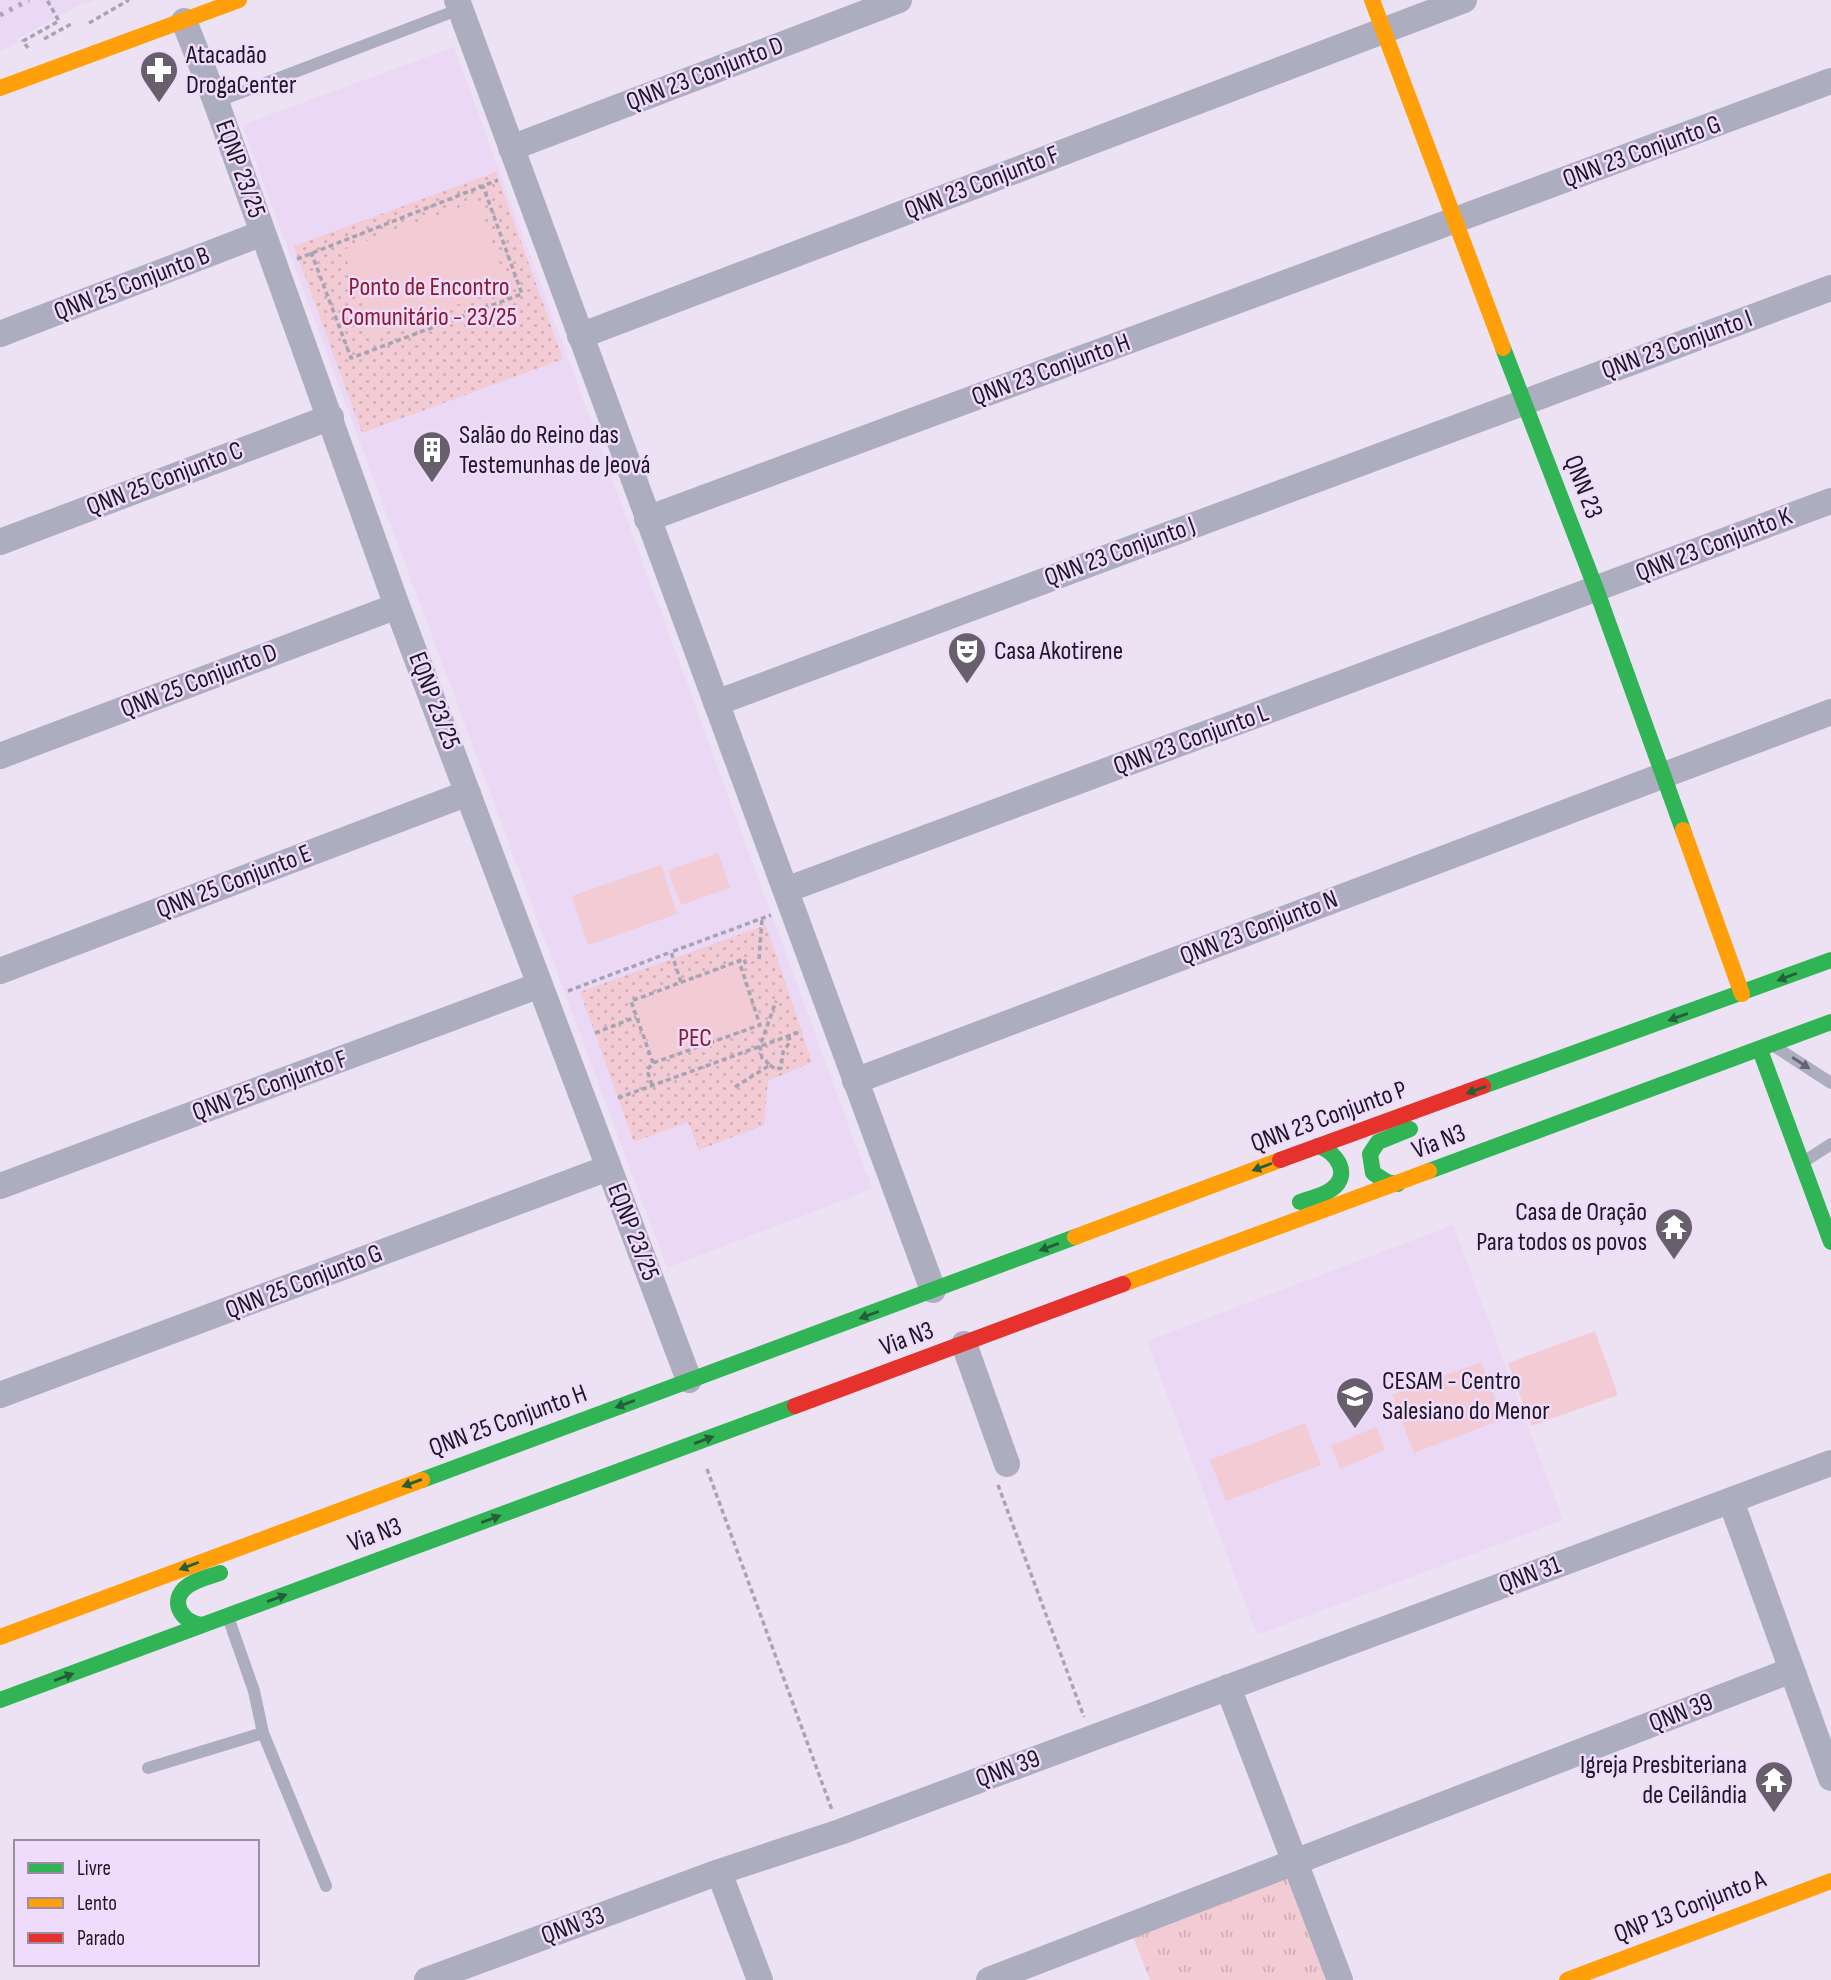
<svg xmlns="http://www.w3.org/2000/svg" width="1831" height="1980" font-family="'Sofia Sans Condensed',sans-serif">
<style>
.built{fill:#ead8f5}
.grass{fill:url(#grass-tufts)}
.park{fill:url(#park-dots)}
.pitch{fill:#f2cbd4}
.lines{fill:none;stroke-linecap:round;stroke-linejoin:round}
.path{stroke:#a6a3b2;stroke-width:3.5;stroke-dasharray:5 3.5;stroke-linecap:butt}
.lane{stroke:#adadc0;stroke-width:12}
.street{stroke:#adadc0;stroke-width:26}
.fast{stroke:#30b455;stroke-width:16}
.slow{stroke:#ff9f0a;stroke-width:16}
.jam{stroke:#e5322d;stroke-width:16}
.rail{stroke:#aaa6b4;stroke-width:5;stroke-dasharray:3.5 7;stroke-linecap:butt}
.oneway{fill:#275e3a}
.oneway2{fill:#666272}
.labels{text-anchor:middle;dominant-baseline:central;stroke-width:5;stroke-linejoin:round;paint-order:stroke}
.poi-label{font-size:26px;fill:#1f1823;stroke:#efdbfb;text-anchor:start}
.street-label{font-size:26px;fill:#1f1823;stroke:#efdbfb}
.park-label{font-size:26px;fill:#8b1c2c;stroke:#efdbfb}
</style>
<defs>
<pattern id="grass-tufts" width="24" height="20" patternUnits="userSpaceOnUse" patternTransform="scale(1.75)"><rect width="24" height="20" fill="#f2cbd4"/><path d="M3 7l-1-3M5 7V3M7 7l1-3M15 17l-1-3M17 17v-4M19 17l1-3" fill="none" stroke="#cfaeb6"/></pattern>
<pattern id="park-dots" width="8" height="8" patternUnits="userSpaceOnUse" patternTransform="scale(1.75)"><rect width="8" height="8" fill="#f2cbd4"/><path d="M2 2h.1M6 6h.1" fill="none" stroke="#cfaeb6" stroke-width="1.8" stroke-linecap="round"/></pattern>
</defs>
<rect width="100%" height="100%" fill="#ede2f4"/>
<path class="built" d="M 0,0 L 94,0 L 87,4 L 85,2 L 17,39 L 18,42 L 0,52 Z
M 454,47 L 872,1189 L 667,1268 L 242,125 Z
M 1453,1225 L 1563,1520 L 1257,1635 L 1147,1341 Z"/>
<path class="grass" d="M 1286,1870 L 1327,1980 L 1150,1980 L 1129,1927 Z"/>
<path class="park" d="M 496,172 L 563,359 L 362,433 L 294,246 Z
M 766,925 L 812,1062 L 768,1081 L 764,1125 L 699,1150 L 688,1122 L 634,1142 L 580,992 Z"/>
<path class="pitch" d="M 477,201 L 508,286 L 374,335 L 343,250 Z
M 718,853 L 730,888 L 681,905 L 668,870 Z
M 661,865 L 677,914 L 588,945 L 572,896 Z
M 737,964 L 757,1025 L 655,1061 L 634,1002 Z
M 1595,1331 L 1618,1395 L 1531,1426 L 1508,1363 Z
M 1481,1362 L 1503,1419 L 1414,1453 L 1392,1395 Z
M 1305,1423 L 1321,1465 L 1226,1501 L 1210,1460 Z
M 1376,1427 L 1385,1450 L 1340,1469 L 1331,1446 Z"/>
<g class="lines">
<path class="path" d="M 89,23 L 129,0
M 44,39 L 73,23
M 28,48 L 23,41 L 59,21 L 47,0
M 311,252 L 351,358 L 522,294 L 483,186
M 297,259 L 498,180
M 759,959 L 762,920
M 681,982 L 671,952 L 771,915
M 568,991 L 671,952
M 595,1033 L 636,1017
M 653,1063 L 631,1001 L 744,959 L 746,964
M 770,1065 L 775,1069 L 781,1068 L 783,1052 L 790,1042 L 789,1035
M 652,1085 L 647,1070 L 653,1063 L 760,1025 L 739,961
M 735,1087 L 770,1065 L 762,1058 L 760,1046 L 776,1001
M 618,1098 L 802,1031
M 707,1469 L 832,1810
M 998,1485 L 1084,1717"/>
<path class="lane" d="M 216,102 L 460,9
M 1777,1048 L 1831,1083
M 1805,1161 L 1831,1144
M 263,1733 L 326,1886
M 148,1768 L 263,1733 L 254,1691 L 228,1617"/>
<path class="street" d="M 457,0 L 933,1290
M 184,21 L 216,102 L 397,606 L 689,1380
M 511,148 L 899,0
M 0,334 L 263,233
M 580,336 L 1464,0
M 647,519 L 1831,81
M 0,542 L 331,417
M 716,703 L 1831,288
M 0,756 L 397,606
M 786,890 L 1831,501
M 0,971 L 468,793
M 855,1081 L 1831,712
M 0,1186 L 540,985
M 964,1344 L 1007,1464
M 0,1395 L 608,1168
M 1731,1501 L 1831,1778
M 1228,1687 L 1340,1980
M 719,1872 L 760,1980
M 427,1980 L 719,1872 L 840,1832 L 1831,1463
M 989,1980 L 1792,1670"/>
<path class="fast" d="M 1503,348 L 1596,589 L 1683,830
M 1760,1050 L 1831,1242
M 1483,1086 L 1831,960
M 1429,1171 L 1831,1022
M 1398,1184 L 1387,1182 L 1373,1173 L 1370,1154 L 1378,1142 L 1410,1129
M 1300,1202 C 1310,1198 1323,1196 1332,1189 C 1352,1174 1336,1152 1318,1146
M 422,1480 L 1075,1237
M 202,1625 C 185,1623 169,1605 184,1589 C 193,1580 208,1577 220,1573
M 0,1700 L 795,1406"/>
<path class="slow" d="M 1372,0 L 1503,348
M 0,88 L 239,0
M 1683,830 L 1742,994
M 1075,1237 L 1280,1160
M 1123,1284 L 1429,1171
M 0,1637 L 422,1480
M 1567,1980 L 1831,1881"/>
<path class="jam" d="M 1280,1160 L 1483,1086
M 795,1406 L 1123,1284"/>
<path class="rail" d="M 0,15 L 29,0"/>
</g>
<defs><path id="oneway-solid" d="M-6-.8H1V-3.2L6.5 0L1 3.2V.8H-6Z" transform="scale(1.75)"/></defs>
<g class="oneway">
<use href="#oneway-solid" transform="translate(1787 977) rotate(159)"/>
<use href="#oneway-solid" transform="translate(1678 1017) rotate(160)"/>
<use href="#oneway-solid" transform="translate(1476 1090) rotate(160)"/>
<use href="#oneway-solid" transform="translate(1262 1167) rotate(159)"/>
<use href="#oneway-solid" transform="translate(1049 1247) rotate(160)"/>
<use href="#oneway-solid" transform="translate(869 1315) rotate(160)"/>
<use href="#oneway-solid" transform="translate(625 1404) rotate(160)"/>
<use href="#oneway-solid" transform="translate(704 1440) rotate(-20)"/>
<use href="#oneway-solid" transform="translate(412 1483) rotate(160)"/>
<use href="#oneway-solid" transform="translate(491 1519) rotate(-20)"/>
<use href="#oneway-solid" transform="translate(189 1566) rotate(159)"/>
<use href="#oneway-solid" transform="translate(277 1598) rotate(-20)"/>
<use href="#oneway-solid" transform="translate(64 1677) rotate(-20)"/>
</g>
<use class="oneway2" href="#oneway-solid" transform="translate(1801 1063) rotate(33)"/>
<defs>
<symbol id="pharmacy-pin" viewBox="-11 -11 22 30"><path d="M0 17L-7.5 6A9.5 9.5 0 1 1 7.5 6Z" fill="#675f6c" stroke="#efdbfb"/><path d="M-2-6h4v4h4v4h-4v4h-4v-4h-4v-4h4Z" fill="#fff"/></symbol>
<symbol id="building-pin" viewBox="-11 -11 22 30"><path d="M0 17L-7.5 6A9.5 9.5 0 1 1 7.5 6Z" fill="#675f6c" stroke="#efdbfb"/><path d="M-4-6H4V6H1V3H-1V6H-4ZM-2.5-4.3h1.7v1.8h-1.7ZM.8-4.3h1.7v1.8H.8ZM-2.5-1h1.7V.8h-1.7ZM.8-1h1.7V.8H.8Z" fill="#fff"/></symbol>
<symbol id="theatre-pin" viewBox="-11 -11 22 30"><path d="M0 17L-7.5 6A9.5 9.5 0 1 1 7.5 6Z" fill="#675f6c" stroke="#efdbfb"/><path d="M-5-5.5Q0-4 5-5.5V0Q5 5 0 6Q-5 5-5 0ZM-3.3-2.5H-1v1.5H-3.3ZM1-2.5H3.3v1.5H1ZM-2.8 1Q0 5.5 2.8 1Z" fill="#fff"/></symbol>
<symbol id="temple-pin" viewBox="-11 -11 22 30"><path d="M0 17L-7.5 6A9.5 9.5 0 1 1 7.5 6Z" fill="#675f6c" stroke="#efdbfb"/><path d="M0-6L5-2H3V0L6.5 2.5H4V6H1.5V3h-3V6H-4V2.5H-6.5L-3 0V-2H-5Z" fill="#fff"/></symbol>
<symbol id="school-pin" viewBox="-11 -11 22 30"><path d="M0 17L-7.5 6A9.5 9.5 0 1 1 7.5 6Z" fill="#675f6c" stroke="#efdbfb"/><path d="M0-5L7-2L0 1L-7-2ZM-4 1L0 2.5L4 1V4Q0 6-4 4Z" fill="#fff"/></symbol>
</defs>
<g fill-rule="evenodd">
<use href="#pharmacy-pin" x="137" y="48" width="44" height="60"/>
<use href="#building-pin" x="410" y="428" width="44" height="60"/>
<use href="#theatre-pin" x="945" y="629" width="44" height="60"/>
<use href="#temple-pin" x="1652" y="1205" width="44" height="60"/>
<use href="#school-pin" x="1333" y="1374" width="44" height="60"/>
<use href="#temple-pin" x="1752" y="1758" width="44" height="60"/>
</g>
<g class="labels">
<g class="poi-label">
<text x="186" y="55">Atacadão<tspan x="186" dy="30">DrogaCenter</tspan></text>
<text x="459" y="435">Salão do Reino das<tspan x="459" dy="30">Testemunhas de Jeová</tspan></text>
<text x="994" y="651">Casa Akotirene</text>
<text x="1647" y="1212" text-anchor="end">Casa de Oração<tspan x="1647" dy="30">Para todos os povos</tspan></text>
<text x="1382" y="1381">CESAM - Centro<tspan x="1382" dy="30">Salesiano do Menor</tspan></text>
<text x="1747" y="1765" text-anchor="end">Igreja Presbiteriana<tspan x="1747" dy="30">de Ceilândia</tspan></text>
</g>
<g class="street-label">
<text transform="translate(705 74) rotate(-21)">QNN 23 Conjunto D</text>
<text transform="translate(1642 152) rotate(-20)">QNN 23 Conjunto G</text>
<text transform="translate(240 169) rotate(70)">EQNP 23/25</text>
<text transform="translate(982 183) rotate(-21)">QNN 23 Conjunto F</text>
<text transform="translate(132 284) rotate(-21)">QNN 25 Conjunto B</text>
<text transform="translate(1677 345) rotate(-20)">QNN 23 Conjunto I</text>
<text transform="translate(1051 370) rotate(-20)">QNN 23 Conjunto H</text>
<text transform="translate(165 479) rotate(-21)">QNN 25 Conjunto C</text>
<text transform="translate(1583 487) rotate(69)">QNN 23</text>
<text transform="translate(1714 545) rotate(-21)">QNN 23 Conjunto K</text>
<text transform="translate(1120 552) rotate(-20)">QNN 23 Conjunto J</text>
<text transform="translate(199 681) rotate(-21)">QNN 25 Conjunto D</text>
<text transform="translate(434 701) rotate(69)">EQNP 23/25</text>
<text transform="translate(1191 740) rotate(-20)">QNN 23 Conjunto L</text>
<text transform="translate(234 882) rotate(-21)">QNN 25 Conjunto E</text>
<text transform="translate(1259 928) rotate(-21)">QNN 23 Conjunto N</text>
<text transform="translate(270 1086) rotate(-20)">QNN 25 Conjunto F</text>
<text transform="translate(1329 1117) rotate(-20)">QNN 23 Conjunto P</text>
<text transform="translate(1439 1142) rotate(-21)">Via N3</text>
<text transform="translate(633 1232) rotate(69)">EQNP 23/25</text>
<text transform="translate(304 1282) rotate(-21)">QNN 25 Conjunto G</text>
<text transform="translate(907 1339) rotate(-20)">Via N3</text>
<text transform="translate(508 1421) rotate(-20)">QNN 25 Conjunto H</text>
<text transform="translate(375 1535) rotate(-20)">Via N3</text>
<text transform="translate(1530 1575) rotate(-20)">QNN 31</text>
<text transform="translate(1681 1713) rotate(-21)">QNN 39</text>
<text transform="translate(1008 1769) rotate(-20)">QNN 39</text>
<text transform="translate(1690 1907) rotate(-21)">QNP 13 Conjunto A</text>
<text transform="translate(573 1926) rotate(-20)">QNN 33</text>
</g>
<g class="park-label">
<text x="429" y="287">Ponto de Encontro<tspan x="429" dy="30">Comunitário - 23/25</tspan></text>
<text x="695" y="1038">PEC</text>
</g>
</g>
<rect x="14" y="1840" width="245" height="126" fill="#efdbfb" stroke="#9c8da5" stroke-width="2"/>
<rect x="28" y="1863" width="35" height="10" fill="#30b455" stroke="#9c8da5" stroke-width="2"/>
<text x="77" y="1875" font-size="21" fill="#1f1823">Livre</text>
<rect x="28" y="1898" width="35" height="10" fill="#ff9f0a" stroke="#9c8da5" stroke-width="2"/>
<text x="77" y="1910" font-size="21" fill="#1f1823">Lento</text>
<rect x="28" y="1933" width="35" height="10" fill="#e5322d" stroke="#9c8da5" stroke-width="2"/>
<text x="77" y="1945" font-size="21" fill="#1f1823">Parado</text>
</svg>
